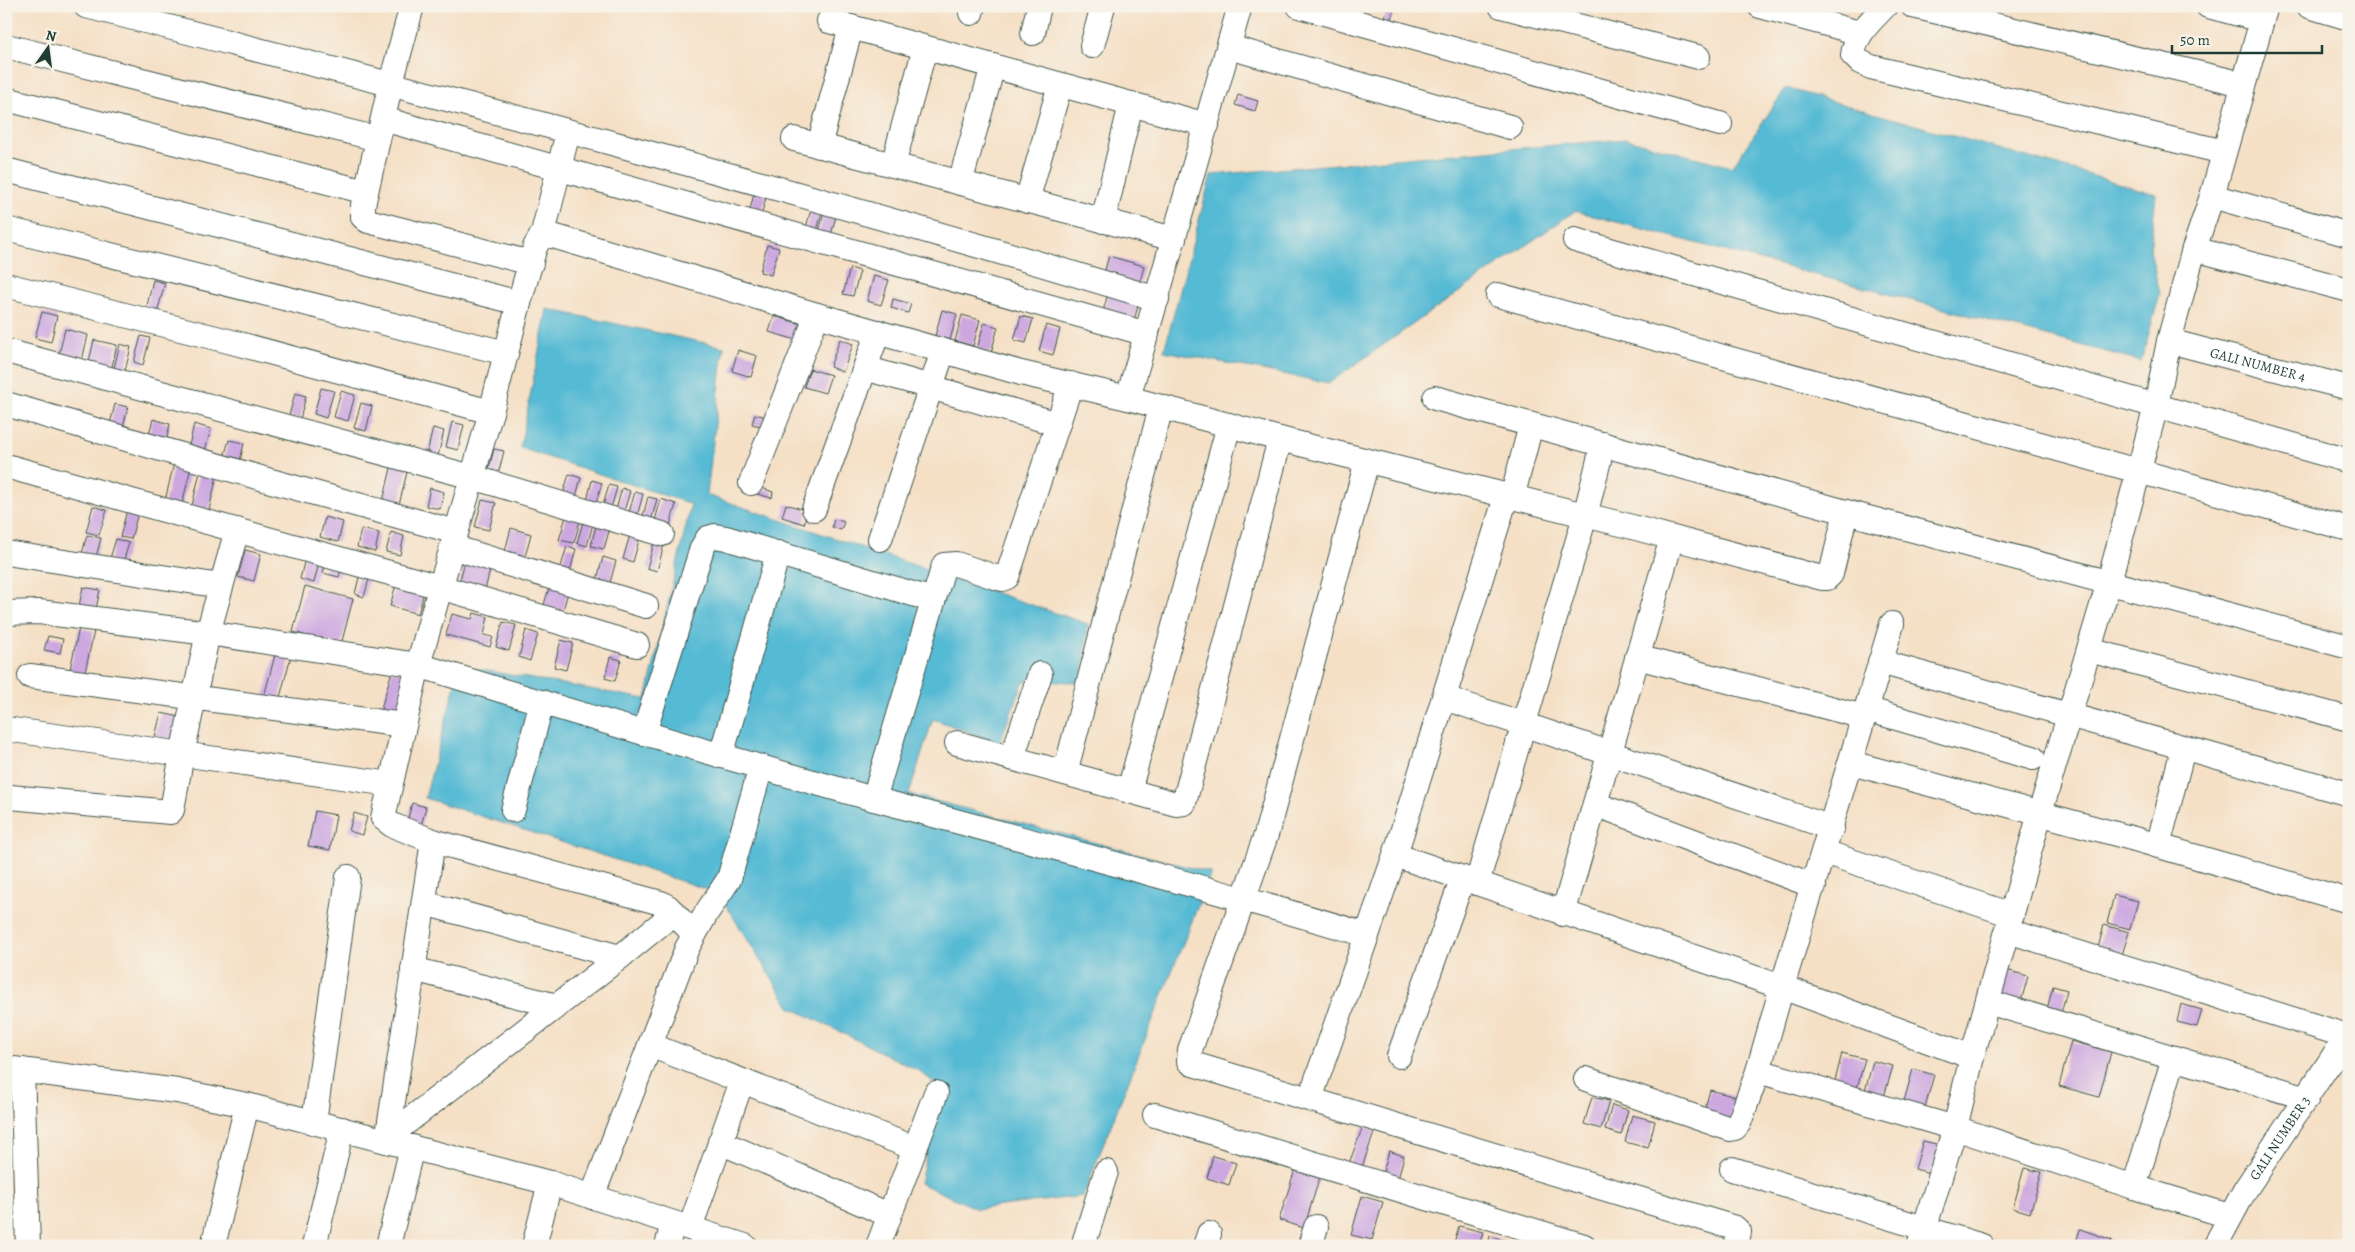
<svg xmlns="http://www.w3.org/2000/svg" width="2355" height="1252" font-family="Alegreya,serif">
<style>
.water{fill:#55bad4;stroke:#3a7c84}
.building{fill:#cca7e0}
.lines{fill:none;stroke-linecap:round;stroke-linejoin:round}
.street-casing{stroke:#3f554a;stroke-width:26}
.street{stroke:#fff;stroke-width:24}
.labels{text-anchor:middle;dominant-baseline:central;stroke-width:4;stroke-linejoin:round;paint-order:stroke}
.street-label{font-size:14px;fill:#1f3d34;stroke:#f7f3e8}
</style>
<rect width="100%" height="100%" fill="#f7f3e8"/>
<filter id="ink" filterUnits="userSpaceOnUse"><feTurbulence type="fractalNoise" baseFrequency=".02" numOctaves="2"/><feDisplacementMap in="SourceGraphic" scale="10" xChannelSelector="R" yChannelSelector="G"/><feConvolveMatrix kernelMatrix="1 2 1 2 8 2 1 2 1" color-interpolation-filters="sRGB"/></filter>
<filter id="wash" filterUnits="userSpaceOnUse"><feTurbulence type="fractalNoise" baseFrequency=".0096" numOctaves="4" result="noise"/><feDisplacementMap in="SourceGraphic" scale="20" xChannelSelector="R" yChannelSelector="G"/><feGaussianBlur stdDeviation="1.12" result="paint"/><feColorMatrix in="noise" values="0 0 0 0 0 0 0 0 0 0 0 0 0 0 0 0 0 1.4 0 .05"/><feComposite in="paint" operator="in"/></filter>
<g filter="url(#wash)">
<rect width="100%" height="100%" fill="#f5e0c6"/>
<path class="water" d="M 1786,88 L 2156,194 L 2150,250 L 2160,294 L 2141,361 L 1575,211 L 1329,383 L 1164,351 L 1211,175 L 1626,139 L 1732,167 Z
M 547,309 L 724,347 L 707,495 L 1088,624 L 1082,682 L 1024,681 L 999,743 L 933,719 L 909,794 L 1211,873 L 1083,1196 L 977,1209 L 920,1183 L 941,1088 L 919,1071 L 790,1007 L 718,893 L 425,798 L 460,666 L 646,699 L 691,504 L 520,448 Z"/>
<g id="blocks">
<path class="building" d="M 1388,6 L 1395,6 L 1389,26 L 1383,24 Z
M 1238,95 L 1258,101 L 1255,111 L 1235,105 Z
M 755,190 L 767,194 L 760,220 L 748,217 Z
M 812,206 L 823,209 L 816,234 L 805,231 Z
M 825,209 L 837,212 L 830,239 L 818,235 Z
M 767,245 L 779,248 L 771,275 L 760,272 Z
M 1109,256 L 1144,266 L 1139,286 L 1103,276 Z
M 850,268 L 860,271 L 853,296 L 843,294 Z
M 874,276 L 889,280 L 881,305 L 867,301 Z
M 153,280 L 165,283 L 157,313 L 146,310 Z
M 1109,290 L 1140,299 L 1133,324 L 1102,315 Z
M 893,299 L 911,304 L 908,313 L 891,308 Z
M 942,310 L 957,314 L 950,340 L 935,336 Z
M 42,312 L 57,316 L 51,342 L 35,338 Z
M 962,315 L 980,320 L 973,346 L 955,341 Z
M 774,316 L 805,325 L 800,341 L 769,332 Z
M 1021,316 L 1033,319 L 1026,343 L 1014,340 Z
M 984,323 L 998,327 L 991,353 L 977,349 Z
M 1046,325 L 1060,329 L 1053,355 L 1039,351 Z
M 65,329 L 88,335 L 81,365 L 58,359 Z
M 141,336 L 150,338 L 143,365 L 134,362 Z
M 840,339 L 853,344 L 843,372 L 830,367 Z
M 94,340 L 117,345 L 111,371 L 88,366 Z
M 120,344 L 131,347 L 125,371 L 114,368 Z
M 738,350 L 757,356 L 751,377 L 732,371 Z
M 810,369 L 831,375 L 825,393 L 804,387 Z
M 321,388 L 334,391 L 326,418 L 314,414 Z
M 341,391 L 355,395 L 348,421 L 334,417 Z
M 295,393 L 306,396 L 300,419 L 289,416 Z
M 361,403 L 372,406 L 366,431 L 354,428 Z
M 115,404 L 128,407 L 121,435 L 108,432 Z
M 755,414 L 766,417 L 764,427 L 752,424 Z
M 153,419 L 170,424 L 166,442 L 148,438 Z
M 452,422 L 464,425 L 458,450 L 446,447 Z
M 194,424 L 211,429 L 204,454 L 188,450 Z
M 433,428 L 444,431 L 437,460 L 426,457 Z
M 229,440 L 244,443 L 240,461 L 224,457 Z
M 494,449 L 504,451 L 498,475 L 488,472 Z
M 393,460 L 409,464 L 399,505 L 383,501 Z
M 174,463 L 191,467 L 181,509 L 164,505 Z
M 201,468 L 218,472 L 208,514 L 191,510 Z
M 569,474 L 581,478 L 574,504 L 561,501 Z
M 592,480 L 602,483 L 595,507 L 586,505 Z
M 609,485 L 617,487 L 610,512 L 602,509 Z
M 759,487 L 773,492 L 772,498 L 757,494 Z
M 430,488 L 444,492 L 440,509 L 426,506 Z
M 622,488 L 630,491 L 623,515 L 615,513 Z
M 635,492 L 643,494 L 636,521 L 627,519 Z
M 648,497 L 657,499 L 650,525 L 641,523 Z
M 661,499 L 676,504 L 669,529 L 654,524 Z
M 482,500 L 496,503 L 489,530 L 475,527 Z
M 786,504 L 808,511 L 804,524 L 782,517 Z
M 93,506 L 107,510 L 99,535 L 86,532 Z
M 127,510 L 138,513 L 131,539 L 120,537 Z
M 567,513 L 581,517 L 574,543 L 559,540 Z
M 325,517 L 343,522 L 338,542 L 320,537 Z
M 584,518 L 594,520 L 587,546 L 577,543 Z
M 834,519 L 844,522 L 841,530 L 832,527 Z
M 597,521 L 611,524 L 604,549 L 591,546 Z
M 511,528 L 531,534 L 524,560 L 504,555 Z
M 361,529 L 379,533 L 375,552 L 357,547 Z
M 631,531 L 641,533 L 633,562 L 623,559 Z
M 391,532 L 404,536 L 400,555 L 386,552 Z
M 87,535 L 101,538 L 94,565 L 80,561 Z
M 116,539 L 129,543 L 121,569 L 108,565 Z
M 655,539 L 665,541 L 657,571 L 647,568 Z
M 567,546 L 576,549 L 568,579 L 558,577 Z
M 245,550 L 261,554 L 254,581 L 238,577 Z
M 306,554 L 320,558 L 314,583 L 300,579 Z
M 467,555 L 492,562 L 485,590 L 459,583 Z
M 603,557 L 616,561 L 608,590 L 595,587 Z
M 327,558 L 343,562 L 339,577 L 323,573 Z
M 361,569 L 371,572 L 364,597 L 355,594 Z
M 397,581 L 425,588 L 418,614 L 390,606 Z
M 551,581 L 570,586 L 562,613 L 543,608 Z
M 305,586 L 353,599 L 341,645 L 293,632 Z
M 83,587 L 100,590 L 96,609 L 79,606 Z
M 474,613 L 488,617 L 484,635 L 493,637 L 490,647 L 446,635 L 452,614 L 472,619 Z
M 503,622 L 516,625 L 509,651 L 496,647 Z
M 79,628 L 94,631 L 84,677 L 69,674 Z
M 526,630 L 538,634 L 530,661 L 519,657 Z
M 6,635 L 11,636 L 10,647 L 6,647 Z
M 48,636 L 63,639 L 60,653 L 44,650 Z
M 561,640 L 573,643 L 566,670 L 554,667 Z
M 276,651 L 291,656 L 279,701 L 264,697 Z
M 610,657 L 621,660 L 615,681 L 605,678 Z
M 392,671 L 409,675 L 397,721 L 379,716 Z
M 161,713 L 180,717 L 172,750 L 153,745 Z
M 412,803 L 426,807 L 420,830 L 406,826 Z
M 315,811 L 336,815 L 330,850 L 308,846 Z
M 354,813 L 367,817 L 362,835 L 349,831 Z
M 2114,895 L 2138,901 L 2130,929 L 2107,923 Z
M 2104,925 L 2129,932 L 2122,955 L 2098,948 Z
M 2006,970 L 2028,976 L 2021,1002 L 1999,995 Z
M 2053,986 L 2067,990 L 2060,1017 L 2046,1013 Z
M 2181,1004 L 2202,1010 L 2197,1027 L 2177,1022 Z
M 2071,1041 L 2111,1052 L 2099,1097 L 2059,1086 Z
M 1842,1053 L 1865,1059 L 1855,1095 L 1833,1089 Z
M 1873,1061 L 1893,1066 L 1883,1100 L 1864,1095 Z
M 1913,1069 L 1934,1075 L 1922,1118 L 1901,1112 Z
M 1710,1090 L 1736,1097 L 1729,1122 L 1703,1115 Z
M 1592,1097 L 1609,1101 L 1601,1129 L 1584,1124 Z
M 1612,1105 L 1628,1110 L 1621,1135 L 1605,1130 Z
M 1632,1115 L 1655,1121 L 1648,1148 L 1625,1142 Z
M 1363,1126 L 1375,1130 L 1361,1170 L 1348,1166 Z
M 1923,1141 L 1945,1146 L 1937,1175 L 1915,1169 Z
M 1389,1151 L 1404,1156 L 1397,1183 L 1381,1179 Z
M 1213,1156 L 1236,1163 L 1229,1185 L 1207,1178 Z
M 1296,1166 L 1321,1173 L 1304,1228 L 1279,1220 Z
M 2024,1168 L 2042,1172 L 2030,1213 L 2013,1208 Z
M 1362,1196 L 1383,1202 L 1372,1240 L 1351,1235 Z
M 1459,1226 L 1483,1232 L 1479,1246 L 1453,1246 Z
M 2080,1229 L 2112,1240 L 2110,1246 L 2075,1246 Z
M 1490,1236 L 1514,1243 L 1513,1246 L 1488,1246 Z"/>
</g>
</g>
<g filter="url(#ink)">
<use href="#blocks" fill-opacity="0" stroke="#3f554a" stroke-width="1"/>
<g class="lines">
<defs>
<g id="street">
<path d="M 86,6 C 445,97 803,191 1157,299"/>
<path d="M 412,6 L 391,83 L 363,205 L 363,217 L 368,221 L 531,263"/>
<path d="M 1299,6 L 1720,124"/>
<path d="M 1501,6 L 1698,57"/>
<path d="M 1760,6 L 1860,33"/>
<path d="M 1885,6 C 1871,21 1855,34 1853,55 L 1860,62 L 1871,67 L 2224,152"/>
<path d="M 1913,6 L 2243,84"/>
<path d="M 2208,6 L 2261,20"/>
<path d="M 2309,6 L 2349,18"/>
<path d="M 971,13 L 973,6"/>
<path d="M 829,21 L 1207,125"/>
<path d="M 1033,33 L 1039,6"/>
<path d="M 6,46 L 378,139"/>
<path d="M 1092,46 L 1103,6"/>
<path d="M 1229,47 L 1510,127"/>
<path d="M 6,99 L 366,192"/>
<path d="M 383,119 L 1147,334"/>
<path d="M 794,139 L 1174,239"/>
<path d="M 819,146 L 851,27"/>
<path d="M 893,165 L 925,48"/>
<path d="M 6,170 L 519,303"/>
<path d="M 960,183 L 993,66"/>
<path d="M 2212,196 L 2349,235"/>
<path d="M 1027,201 L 1060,85"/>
<path d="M 1103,221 L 1131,104"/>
<path d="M 6,229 L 506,353"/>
<path d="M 543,233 L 568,132"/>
<path d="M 1575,240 L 2349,461"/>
<path d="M 2194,249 L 2349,290"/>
<path d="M 6,285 L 232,342 L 491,412"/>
<path d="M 1498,295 L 2349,529"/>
<path id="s1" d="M 2169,341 L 2349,388"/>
<path d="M 6,351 L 472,477 L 662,534"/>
<path d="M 865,368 L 1058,424"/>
<path d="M 1128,398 L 1240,6"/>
<path d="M 1435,398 L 1846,512 L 2349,647"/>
<path d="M 6,404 L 271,481 L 456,532"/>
<path d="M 1367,461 L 1266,835 L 1190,1050 L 1189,1061 L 1193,1064 L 1735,1228 L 1739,1232 L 1736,1246"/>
<path d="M 6,466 L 440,587 L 637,645"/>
<path d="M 751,483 L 817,315"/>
<path d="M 1506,497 L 1395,855 L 1782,987 L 1892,624"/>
<path d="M 1512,498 L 1531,425"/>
<path d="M 814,509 L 878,332"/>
<path d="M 237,530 L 208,633 L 182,754 L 390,784"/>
<path d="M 880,539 L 943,351"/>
<path d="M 452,547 L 646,606"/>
<path d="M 6,553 L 221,586"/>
<path d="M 6,613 L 39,612 L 208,633 L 418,665 L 491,412 L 519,303 L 535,247 L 543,233 L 817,315 L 1021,373 L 1128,398 L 1280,439 L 1621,524 L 1822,578 L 1827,578 L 1831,574 L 1846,512"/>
<path d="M 2089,650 L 2349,719"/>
<path d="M 1637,657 L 1864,717"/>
<path d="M 1880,662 L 2349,794"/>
<path d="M 30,676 L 404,725"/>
<path d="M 1445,698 L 1832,828"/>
<path d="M 1866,709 L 2033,758"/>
<path d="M 6,729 L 182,754 L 172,810 L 170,812 L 10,797"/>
<path d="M 644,733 L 702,548 L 708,538 L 715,536 L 726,538 L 933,600"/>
<path d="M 957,743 L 1176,804 L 1184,803 L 1280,439"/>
<path d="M 721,756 L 778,553"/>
<path d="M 1012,758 L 1040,674"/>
<path d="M 1851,763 L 2131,838 L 2349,901"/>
<path d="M 1065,773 L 1161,407"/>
<path d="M 1129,791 L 1229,425"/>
<path d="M 874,799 L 944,565 L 956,564 L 995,577 L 1002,579 L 1007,577 L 1071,384"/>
<path d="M 1595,804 L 1814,886"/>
<path d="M 513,810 L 542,702"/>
<path d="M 433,841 L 392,825 L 383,818 L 418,665 C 569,711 721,757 874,799 C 1039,844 1204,886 1367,935"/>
<path d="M 2158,846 L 2183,749"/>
<path d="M 1824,852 L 2012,915"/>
<path d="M 1477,883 L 1585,516 L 1603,444"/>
<path d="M 424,903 L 620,957"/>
<path d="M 1563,914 L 1672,538"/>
<path d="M 2008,931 L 2347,1036"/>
<path d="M 413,969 L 557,1006"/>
<path d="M 1988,1002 L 2307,1098"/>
<path d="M 650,1045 L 914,1148"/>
<path d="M 1399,1056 L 1463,878"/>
<path d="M 1972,1057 L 1782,987 L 1758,1071 L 1955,1128 L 2134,1187 L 2229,1216"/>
<path d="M 6,1068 L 177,1091 L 247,1105 L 550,1183 L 745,1246"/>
<path d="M 22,1070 L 28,1246"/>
<path d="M 1586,1079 L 1730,1129 L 1735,1128 L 1739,1123 L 1758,1071"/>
<path d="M 1310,1099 L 1395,855"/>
<path d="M 1155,1115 L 1584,1246"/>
<path d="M 314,1122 L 348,877"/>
<path d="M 389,1129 L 403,1125 L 620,957 L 674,913"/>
<path d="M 387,1141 L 433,841 L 661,903 L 668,907 L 694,934"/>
<path d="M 720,1142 L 889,1215"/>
<path d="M 1732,1169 L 1982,1246"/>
<path d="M 2134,1187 L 2174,1058"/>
<path d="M 592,1197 L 687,948 L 707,912 L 729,879 L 761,767"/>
<path d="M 690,1228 L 742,1081"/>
<path d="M 213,1246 L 247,1105"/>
<path d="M 314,1246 L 342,1129"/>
<path d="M 388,1246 L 412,1147"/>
<path d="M 534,1246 L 550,1183"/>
<path d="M 667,1246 L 673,1223"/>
<path d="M 878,1246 L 936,1093"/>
<path d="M 1083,1246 L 1106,1172"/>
<path d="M 1205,1246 L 1209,1234"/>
<path d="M 1310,1246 L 1316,1227"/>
<path d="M 1919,1246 L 1955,1128 L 1972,1057 L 2040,813 L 2109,582 L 2156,406 L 2169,341 L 2194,249 L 2212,196 L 2266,6"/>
<path id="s2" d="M 2215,1246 L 2245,1190 L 2349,1033"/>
</g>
</defs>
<use href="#street" class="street-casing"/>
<use href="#street" class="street"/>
</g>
</g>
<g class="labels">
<g class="street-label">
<text stroke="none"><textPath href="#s1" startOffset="92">GALI NUMBER 4</textPath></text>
<text stroke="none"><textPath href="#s2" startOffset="126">GALI NUMBER 3</textPath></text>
</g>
</g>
<rect width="2355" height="1252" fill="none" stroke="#f7f3e8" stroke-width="25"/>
<g transform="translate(48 48) rotate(14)" stroke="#f7f3e8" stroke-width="4" paint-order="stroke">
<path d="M0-4L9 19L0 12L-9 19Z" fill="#1f3d34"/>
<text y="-8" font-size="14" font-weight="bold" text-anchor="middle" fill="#1f3d34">N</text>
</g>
<path d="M2172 45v8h150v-8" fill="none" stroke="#1f3d34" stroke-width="2.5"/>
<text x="2180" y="45" font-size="15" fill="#1f3d34" stroke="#f7f3e8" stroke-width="4" paint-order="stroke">50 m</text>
</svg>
